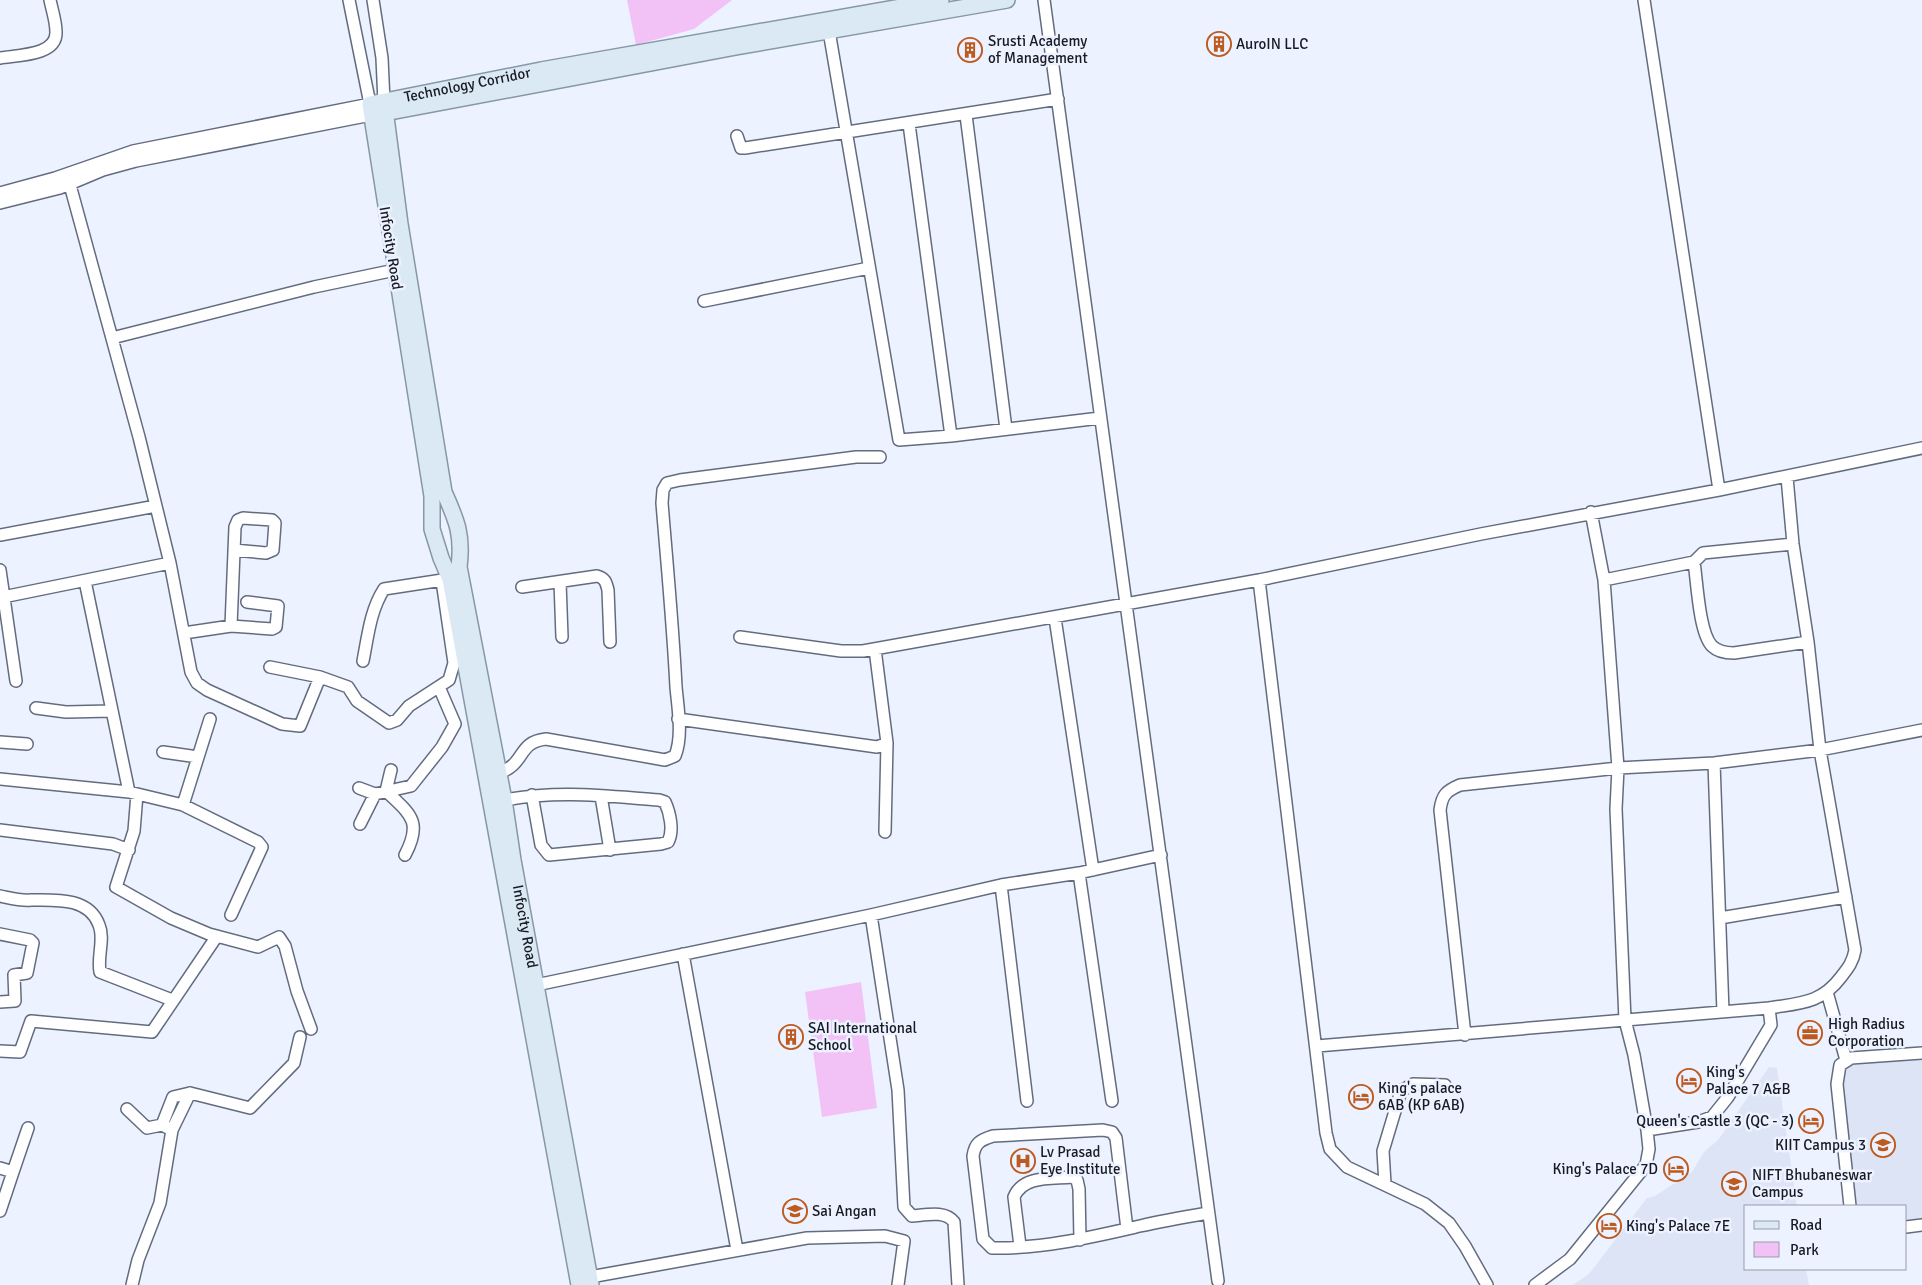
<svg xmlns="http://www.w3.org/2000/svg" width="1922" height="1285" font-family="Signika,sans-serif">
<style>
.built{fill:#dde4f6}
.green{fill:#f2c2f7}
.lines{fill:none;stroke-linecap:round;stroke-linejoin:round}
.minor-casing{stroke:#636c7f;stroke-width:14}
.major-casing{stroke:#8797a5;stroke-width:18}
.minor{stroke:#fff;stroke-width:11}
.major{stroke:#dbe9f4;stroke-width:15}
.labels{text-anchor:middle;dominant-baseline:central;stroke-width:5;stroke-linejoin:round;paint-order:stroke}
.poi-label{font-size:15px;fill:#171a22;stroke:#ecf2ff;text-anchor:start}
.street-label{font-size:15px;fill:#171a22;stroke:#ecf2ff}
</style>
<rect width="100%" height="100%" fill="#ecf2ff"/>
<path class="built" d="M 1922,1053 L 1922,1225 L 1906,1227 L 1906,1206 L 1850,1206 L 1840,1065 Z
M 1769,1067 L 1777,1068 L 1797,1206 L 1746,1206 L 1746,1269 L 1806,1269 L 1809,1285 L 1573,1285 L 1589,1274 L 1647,1198 L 1655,1196 L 1692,1172 L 1704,1152 L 1718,1140 Z"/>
<path class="green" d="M 627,0 L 732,0 L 694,29 L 636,45 Z
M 861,982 L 877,1108 L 822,1117 L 805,992 Z"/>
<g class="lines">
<defs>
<path id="minor" d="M 373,0 L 382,58 L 384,102
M 1044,0 L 1218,1281
M 1644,0 L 1719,490
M 829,31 L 899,440 L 951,436 L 1100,418
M 0,58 C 17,55 57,56 56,32 C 56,21 52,10 50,0
M 966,115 L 1006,429
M 909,124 L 951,436
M 737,136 L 741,148 L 745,148 L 1058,99
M 67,174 L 139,437 L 170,563 L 191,672 L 197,683 L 207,690 L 282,724 L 300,726 L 320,677
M 0,193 L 55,178 L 133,151 L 370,104 L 349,0
M 0,203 L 60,188 L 103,170 L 136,161 L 371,115
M 704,301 L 869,268
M 112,338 L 314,287 L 395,270
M 1591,512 L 1604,580
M 0,535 L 156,506
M 1694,562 C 1697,581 1699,633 1712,646 C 1718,652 1726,653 1734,653 L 1808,642
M 0,570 L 16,681
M 1259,580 L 1326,1133 L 1330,1149 L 1347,1167 L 1425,1204 L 1449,1223 L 1465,1246 L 1487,1285
M 85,581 L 129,792 L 183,805 L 258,842 L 262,847 L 231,915
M 560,582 L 562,637
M 522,587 L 597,576 C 605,578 606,582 608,590 L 610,642
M 3,597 L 170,563
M 1055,618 L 1093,870
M 231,626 L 235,527 L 238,520 L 243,518 L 272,520 L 275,523 L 273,550 L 266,553 L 234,550
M 184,633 L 231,626 L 272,629 L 276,627 L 278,606 L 247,602
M 740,637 L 841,651 L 863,651 L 1259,580 L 1481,534 L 1719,490 L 1922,448
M 363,661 C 368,636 370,611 384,589 L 449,579
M 270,667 L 320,677 L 348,687 L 357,701 L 389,723 L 397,720 L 409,706 L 449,680 L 454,663 L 442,581
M 36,708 L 66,712 L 112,711
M 678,719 L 877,747 L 887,743 L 875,649
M 0,742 L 27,744
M 163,752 L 198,757
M 1714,763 L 1723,1012
M 391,770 L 386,791 C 410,814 423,821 405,855
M 499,773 C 526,764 517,742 546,739 L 665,760 L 675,756 C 683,736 678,709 676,687 C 673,626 667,564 662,503 L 663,490 L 667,483 L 680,480 L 856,457 L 880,457
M 0,779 L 129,792
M 359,788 L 375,794 L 411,786 L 442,747 L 455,724 L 439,687
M 137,794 L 134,831 L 116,887 L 171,918 L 209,934 L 258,947 L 279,937 L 285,946 L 297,991 L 311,1029
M 601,796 L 610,850
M 504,800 C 559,790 604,796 659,800 L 665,802 C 670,813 674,831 668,842 L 661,844 L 549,855 L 541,845 L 532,795
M 183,805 L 210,719
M 360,824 L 375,794
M 0,830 L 113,844 L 129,850
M 885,832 L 887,743
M 1079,873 L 1112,1101
M 1001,885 L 1027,1101
M 0,896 C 10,898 21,901 31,900 C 55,900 89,897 99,925 C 105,939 97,956 100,972 L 172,1000
M 871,915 L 898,1090 L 904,1207 L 912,1216 C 926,1215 945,1210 954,1222 L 958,1285
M 1720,918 L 1846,897
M 0,934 L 30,940 L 33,943 L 27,973 L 14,975 L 15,1001 L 0,1002
M 683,954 L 737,1250
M 536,985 L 871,915 L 1001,885 L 1079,873 L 1161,855
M 1827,992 L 1846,1060
M 1465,1035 L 1440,810 C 1442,795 1446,791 1460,785 L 1618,768 L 1714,763 L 1820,750 L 1922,730
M 1317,1046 L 1769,1008 C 1799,1003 1821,1004 1841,977 C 1848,968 1853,962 1855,950 L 1820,750 L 1808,642 L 1793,544 L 1787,477
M 0,1051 L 20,1052 L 31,1021 L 152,1032 L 217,936
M 127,1109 L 147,1128 L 162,1125
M 172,1130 L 162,1125 L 173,1097 L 190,1093 L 250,1108 L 294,1063 L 300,1037
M 1647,1130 L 1698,1122 L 1712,1117 L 1728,1097 L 1771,1025 L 1769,1008
M 0,1168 L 13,1172 L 0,1211
M 13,1172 L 28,1128
M 1385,1184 L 1383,1151 L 1401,1091 L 1413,1084 L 1445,1085
M 1850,1206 L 1837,1084 L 1840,1065 L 1851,1058 L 1922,1053
M 1906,1227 L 1922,1225
M 1127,1229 L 1116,1138 L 1112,1132 L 1103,1130 L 993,1136 C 980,1140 975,1143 973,1156 L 983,1239 L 992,1248 C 1042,1249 1092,1237 1140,1226 C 1162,1221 1185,1217 1208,1213
M 1020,1246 L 1014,1197 C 1023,1175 1052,1179 1072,1177 L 1077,1180 L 1079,1189 L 1080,1240
M 590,1277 L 807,1238 L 885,1236 L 904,1241 L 898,1285
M 132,1285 L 138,1260 L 160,1203 L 172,1130 L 190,1093
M 1535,1285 L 1570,1259 L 1646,1165 L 1649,1149 L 1647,1130 L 1634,1055 L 1625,1020 L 1616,809 L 1618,768 L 1604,580 L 1694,562 L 1703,553 L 1793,544"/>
<g id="major">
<path id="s1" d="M 384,102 L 400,224 L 444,492 C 457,521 463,535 459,567 L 504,800 L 513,860 L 591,1285"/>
<path d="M 374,115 L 736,47 L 1007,0"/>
<path id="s2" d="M 579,1285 L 450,579 L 441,558 L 432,529 L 432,496 L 370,104 L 541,70 L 941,0"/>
</g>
</defs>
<use href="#minor" class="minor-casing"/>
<use href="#major" class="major-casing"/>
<use href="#minor" class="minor"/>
<use href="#major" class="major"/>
</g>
<defs>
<symbol id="building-ring" viewBox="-11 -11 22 22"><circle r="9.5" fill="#ecf2ff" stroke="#bd5a1f" stroke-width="1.5"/><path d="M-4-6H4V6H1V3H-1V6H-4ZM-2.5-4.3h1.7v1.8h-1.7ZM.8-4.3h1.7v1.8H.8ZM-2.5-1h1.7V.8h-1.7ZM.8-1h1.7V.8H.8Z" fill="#bd5a1f"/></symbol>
<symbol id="office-ring" viewBox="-11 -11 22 22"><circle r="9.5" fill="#ecf2ff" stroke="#bd5a1f" stroke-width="1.5"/><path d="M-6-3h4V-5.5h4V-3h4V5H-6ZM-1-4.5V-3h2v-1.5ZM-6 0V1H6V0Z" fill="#bd5a1f"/></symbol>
<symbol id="hotel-ring" viewBox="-11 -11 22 22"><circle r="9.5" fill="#ecf2ff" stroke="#bd5a1f" stroke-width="1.5"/><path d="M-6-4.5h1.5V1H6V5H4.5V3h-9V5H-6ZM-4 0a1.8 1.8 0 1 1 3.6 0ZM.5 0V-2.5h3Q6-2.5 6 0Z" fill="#bd5a1f"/></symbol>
<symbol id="university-ring" viewBox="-11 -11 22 22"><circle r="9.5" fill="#ecf2ff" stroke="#bd5a1f" stroke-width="1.5"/><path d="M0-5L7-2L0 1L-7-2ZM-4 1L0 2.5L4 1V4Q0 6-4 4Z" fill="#bd5a1f"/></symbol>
<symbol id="hospital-ring" viewBox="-11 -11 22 22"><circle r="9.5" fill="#ecf2ff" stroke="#bd5a1f" stroke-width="1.5"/><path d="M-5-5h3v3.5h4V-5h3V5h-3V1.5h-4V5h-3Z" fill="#bd5a1f"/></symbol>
<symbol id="school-ring" viewBox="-11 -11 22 22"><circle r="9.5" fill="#ecf2ff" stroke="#bd5a1f" stroke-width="1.5"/><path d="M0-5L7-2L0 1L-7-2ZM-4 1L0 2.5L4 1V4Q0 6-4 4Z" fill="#bd5a1f"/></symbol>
</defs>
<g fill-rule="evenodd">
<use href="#building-ring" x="1205" y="30" width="28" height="28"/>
<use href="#building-ring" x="956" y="36" width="28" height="28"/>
<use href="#office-ring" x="1796" y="1019" width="28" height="28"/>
<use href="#building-ring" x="777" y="1023" width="28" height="28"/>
<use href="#hotel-ring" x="1675" y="1067" width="28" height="28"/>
<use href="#hotel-ring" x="1347" y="1083" width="28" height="28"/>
<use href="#hotel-ring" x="1797" y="1107" width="28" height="28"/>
<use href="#university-ring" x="1869" y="1131" width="28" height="28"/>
<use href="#hospital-ring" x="1009" y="1147" width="28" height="28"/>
<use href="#hotel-ring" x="1662" y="1155" width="28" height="28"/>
<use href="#university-ring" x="1720" y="1170" width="28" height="28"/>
<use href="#school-ring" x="781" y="1197" width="28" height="28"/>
<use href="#hotel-ring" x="1595" y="1212" width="28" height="28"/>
</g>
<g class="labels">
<g class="poi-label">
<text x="988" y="41">Srusti Academy<tspan x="988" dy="17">of Management</tspan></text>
<text x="1236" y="44">AuroIN LLC</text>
<text x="1828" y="1024">High Radius<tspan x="1828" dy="17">Corporation</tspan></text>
<text x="808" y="1028">SAI International<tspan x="808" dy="17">School</tspan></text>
<text x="1706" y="1072">King's<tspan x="1706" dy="17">Palace 7 A&amp;B</tspan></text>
<text x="1378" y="1088">King's palace<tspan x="1378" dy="17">6AB (KP 6AB)</tspan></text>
<text x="1794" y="1121" text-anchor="end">Queen's Castle 3 (QC - 3)</text>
<text x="1866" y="1145" text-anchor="end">KIIT Campus 3</text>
<text x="1040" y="1152">Lv Prasad<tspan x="1040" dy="17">Eye Institute</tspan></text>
<text x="1658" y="1169" text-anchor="end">King's Palace 7D</text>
<text x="1752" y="1175">NIFT Bhubaneswar<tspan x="1752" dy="17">Campus</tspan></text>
<text x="812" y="1211">Sai Angan</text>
<text x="1626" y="1226">King's Palace 7E</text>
</g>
<g class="street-label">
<text stroke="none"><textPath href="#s2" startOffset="1300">Technology Corridor</textPath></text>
<text transform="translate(391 248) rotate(81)">Infocity Road</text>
<text stroke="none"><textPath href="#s1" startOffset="838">Infocity Road</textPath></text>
</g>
</g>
<rect x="1744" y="1205" width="162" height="65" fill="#ecf2ff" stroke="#979ca7"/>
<rect x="1754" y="1221" width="25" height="8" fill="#dbe9f4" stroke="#979ca7"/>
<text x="1790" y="1230" font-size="15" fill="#171a22">Road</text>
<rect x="1754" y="1242" width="25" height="15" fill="#f2c2f7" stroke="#979ca7"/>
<text x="1790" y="1255" font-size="15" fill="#171a22">Park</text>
</svg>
